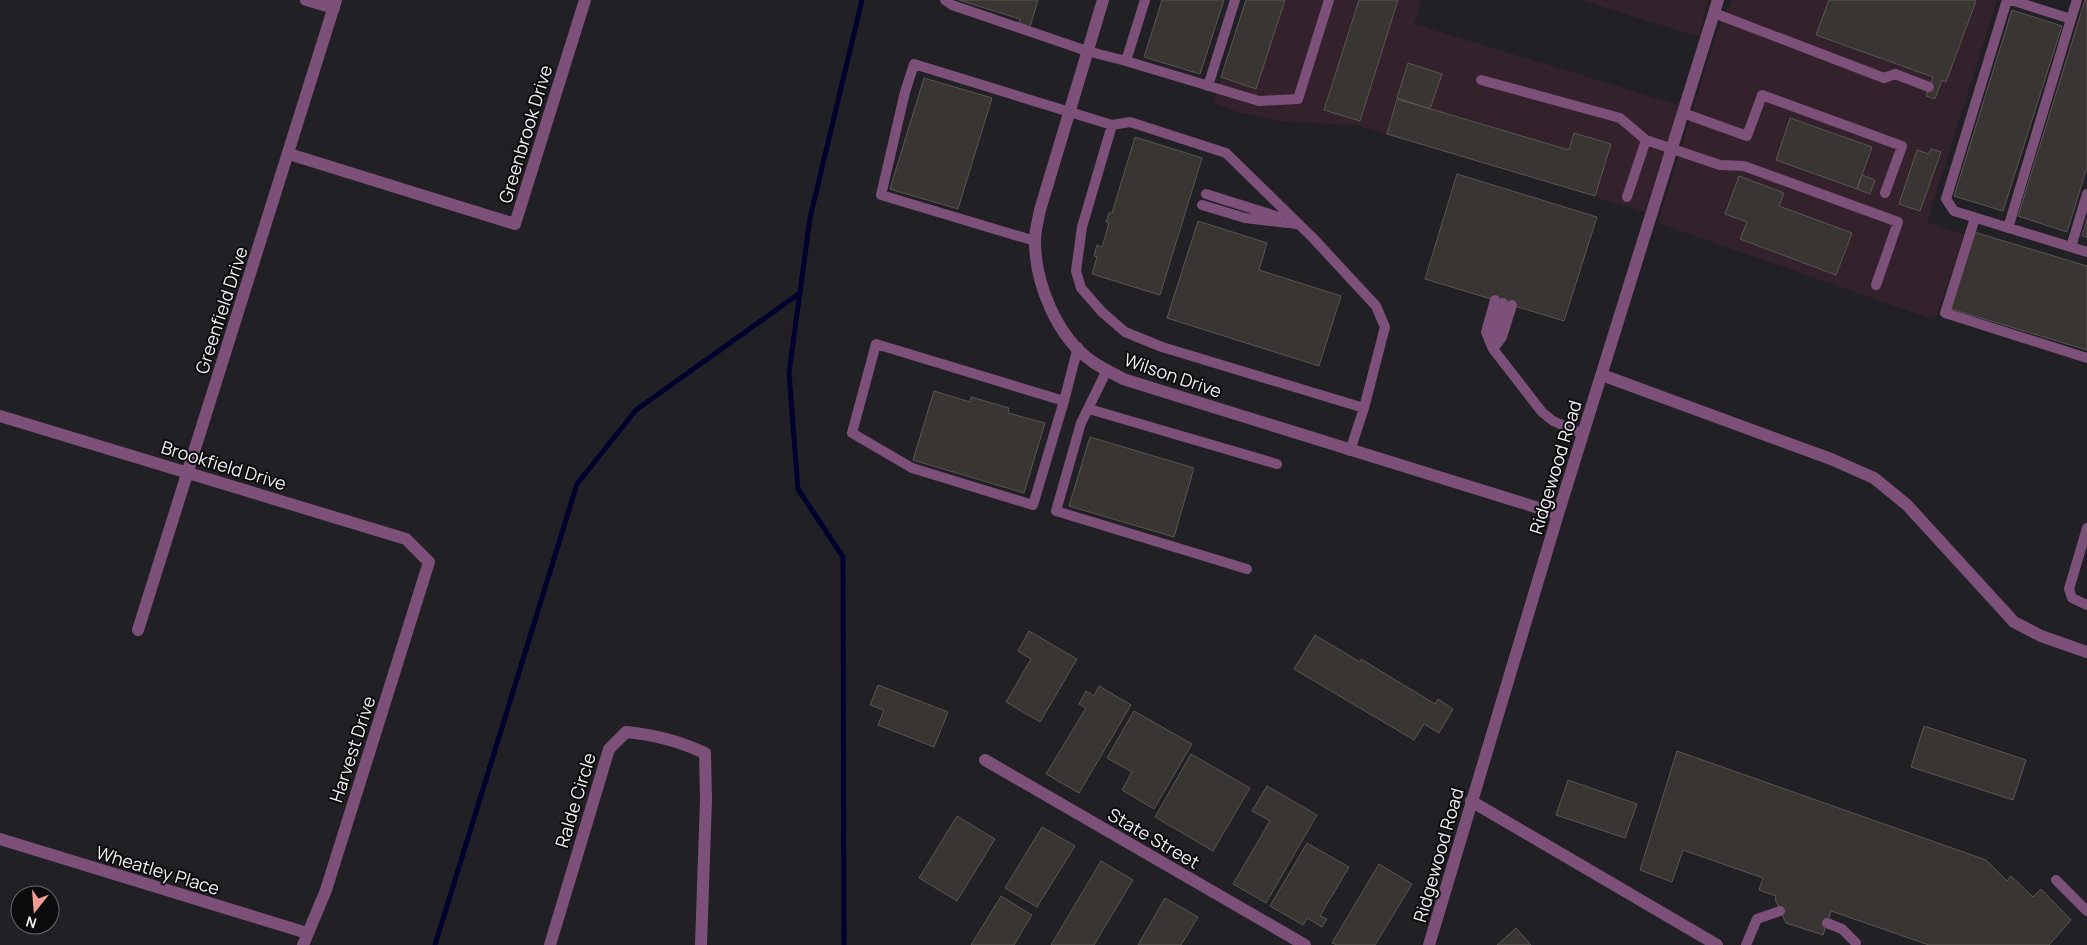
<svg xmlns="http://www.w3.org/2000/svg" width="2087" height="945" font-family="Manrope,sans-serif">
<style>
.commercial{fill:#33222c}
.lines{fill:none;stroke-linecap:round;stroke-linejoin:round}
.stream{stroke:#00002e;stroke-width:5}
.building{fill:#393532;stroke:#5a5652}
.service{stroke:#7c5079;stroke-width:10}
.minor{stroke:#7c5079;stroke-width:12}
.labels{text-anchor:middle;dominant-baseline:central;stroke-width:4;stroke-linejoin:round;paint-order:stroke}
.street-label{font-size:18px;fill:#efeff2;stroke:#0b0a0c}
</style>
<rect width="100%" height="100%" fill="#212025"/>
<path class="commercial" d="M 1246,0 L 1422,0 L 1414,24 L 1679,105 L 1645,212 L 1359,126 L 1283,121 L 1240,113 L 1213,103 Z
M 1581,0 L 1708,0 L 1699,37 Z
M 1732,0 L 1997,0 L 1927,222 L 1964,235 L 1935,320 L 1658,223 L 1717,32 Z"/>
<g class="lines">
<path class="stream" d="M 435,945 L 577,484 L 636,410 L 800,293
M 844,945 L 843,557 L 798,489 L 789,373 L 810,218 L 862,0"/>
</g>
<path class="building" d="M 959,0 L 1038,0 L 1030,27 L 1019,23 L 1020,19 Z
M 1162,0 L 1224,0 L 1200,74 L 1144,57 Z
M 1246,0 L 1285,0 L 1256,89 L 1221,77 Z
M 1359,0 L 1398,0 L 1360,121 L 1324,110 Z
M 1829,0 L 1974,0 L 1976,1 L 1946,82 L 1942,80 L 1935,99 L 1926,96 L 1933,77 L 1816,35 Z
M 2085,0 L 2087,0 L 2087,167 L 2067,232 L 2018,216 Z
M 2012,10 L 2062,26 L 2003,211 L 1954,196 Z
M 1408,63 L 1442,74 L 1430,109 L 1397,98 Z
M 924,78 L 992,98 L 958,209 L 890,189 Z
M 1397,99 L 1569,150 L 1574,133 L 1611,144 L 1595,196 L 1387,134 Z
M 1790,118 L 1872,147 L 1857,189 L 1776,160 Z
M 1135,137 L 1202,158 L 1160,295 L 1092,274 L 1097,257 L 1094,256 L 1097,245 L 1102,247 L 1109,223 L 1106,222 L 1109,213 L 1112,213 Z
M 1931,149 L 1941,152 L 1920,211 L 1899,204 L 1917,150 L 1929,154 Z
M 1457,174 L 1597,217 L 1564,321 L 1425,279 Z
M 1862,175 L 1875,180 L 1870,194 L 1857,189 Z
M 1739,176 L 1784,193 L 1779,206 L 1852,233 L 1836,275 L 1740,239 L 1747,222 L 1725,214 Z
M 2087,219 L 2087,237 L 2082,236 Z
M 1198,221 L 1267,243 L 1259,270 L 1341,296 L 1319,366 L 1167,318 Z
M 1974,232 L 2087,266 L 2087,350 L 1951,309 Z
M 934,391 L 970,402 L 971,397 L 1009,408 L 1008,413 L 1045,423 L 1024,493 L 913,460 Z
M 1090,437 L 1194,468 L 1174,537 L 1069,506 Z
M 1029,631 L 1077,659 L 1040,722 L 1006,702 L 1031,659 L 1018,651 Z
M 1315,635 L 1360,662 L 1361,659 L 1435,704 L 1438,699 L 1453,709 L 1439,733 L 1424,724 L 1414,740 L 1294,669 Z
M 878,685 L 948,712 L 934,747 L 878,725 L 884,710 L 870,705 Z
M 1099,686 L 1131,705 L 1079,793 L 1046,774 L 1086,708 L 1079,704 L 1086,691 L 1094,696 Z
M 1134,711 L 1192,744 L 1154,809 L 1122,790 L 1132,772 L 1107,758 Z
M 1924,726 L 2026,760 L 2013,800 L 1911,767 Z
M 1677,751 L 1986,860 L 2007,881 L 2011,876 L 2033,897 L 2041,889 L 2071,920 L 2049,945 L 1929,945 L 1831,911 L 1823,935 L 1786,923 L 1775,899 L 1776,896 L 1759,890 L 1763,878 L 1683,850 L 1672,882 L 1640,870 Z
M 1191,754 L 1250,788 L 1213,851 L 1155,817 Z
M 1568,780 L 1637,804 L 1625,838 L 1556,815 Z
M 1267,786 L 1317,815 L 1266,903 L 1233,884 L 1270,821 L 1252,811 Z
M 957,816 L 995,839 L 957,901 L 919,878 Z
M 1042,827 L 1075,846 L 1037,907 L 1005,888 Z
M 1307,843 L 1349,867 L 1320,916 L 1327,919 L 1322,927 L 1307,918 L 1303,925 L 1270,906 Z
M 1101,861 L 1133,880 L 1094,945 L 1051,945 Z
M 1379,864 L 1412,884 L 1375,945 L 1337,945 L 1332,943 Z
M 1001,896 L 1032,915 L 1014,945 L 971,945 Z
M 1165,898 L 1198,917 L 1181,945 L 1138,945 Z
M 1516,928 L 1531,945 L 1497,945 Z"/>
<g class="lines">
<path class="service" d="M 945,0 L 952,5 L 1087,51 L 1126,61 L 1259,101 L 1298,99 L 1329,0
M 2007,0 L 1946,199 L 1954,211 L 2087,252
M 2011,0 L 2071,19 L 2077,0
M 1714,13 L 1884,78 L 1895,74 L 1929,87
M 1126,61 L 1145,0
M 1481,80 L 1620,118 L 1646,140 L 1720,165 L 1744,166 L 1898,222 L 1876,285
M 1208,86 L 1235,0
M 1683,113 L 1747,136 L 1762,95 L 1902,146 L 1885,193
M 1112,125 L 1130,122 L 1226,153 L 1313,238 L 1376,306 L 1385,327 L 1364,408
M 1206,194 L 1279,217
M 1627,197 L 1646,140
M 1202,205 L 1245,218 L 1297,224
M 1975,218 L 1945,313 L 2087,358
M 2008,228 L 2071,19
M 1035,241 L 881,195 L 905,92 L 914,64 L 1112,125 L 1082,227 L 1076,271 L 1081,288 L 1102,312 L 1125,332 L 1162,347 L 1364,408 L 1350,451
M 2071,247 L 2087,194
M 1495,300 L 1486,332 L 1493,349 L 1542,412 L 1553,421 L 1583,434
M 1493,346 L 1493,335 L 1503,303
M 1493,349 L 1502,337 L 1512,305
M 1107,370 L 1081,423 L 1056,511 L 1247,569
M 1064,401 L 1033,505 L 912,468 L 852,433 L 876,344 L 1064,401 L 1078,347
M 1089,409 L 1277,464
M 2087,528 L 2069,589 L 2072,598 L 2087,605
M 2056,880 L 2087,911
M 1827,923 L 1842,929 L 1856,943
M 1746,945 L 1757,919 L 1780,911"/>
<path class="minor" d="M 306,0 L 334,8
M 1103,0 L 1040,210 C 1038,220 1035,231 1035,241 C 1035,283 1057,338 1093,362 C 1103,369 1113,373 1123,379 L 1558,514
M 289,154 L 515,224 L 585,0
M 1602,375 L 1831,459 L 1874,478 L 1907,505 L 2014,622 L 2041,636 L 2087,652
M 0,416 L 406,539 L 429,562 L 326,890 L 303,945
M 138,630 L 336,0
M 985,760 L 1305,945
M 1471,801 L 1717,945
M 0,839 L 307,933
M 550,945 L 609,749 L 626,732 C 656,735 678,741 705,753 L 706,799 L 701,945
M 1429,945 L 1558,514 L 1718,0"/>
</g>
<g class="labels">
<g class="street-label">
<text transform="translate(525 134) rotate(-73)">Greenbrook Drive</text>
<text transform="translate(221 310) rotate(-72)">Greenfield Drive</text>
<text transform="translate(1173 375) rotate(19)">Wilson Drive</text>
<text transform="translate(224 465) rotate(17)">Brookfield Drive</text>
<text transform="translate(1555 467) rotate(-73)">Ridgewood Road</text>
<text transform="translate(352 749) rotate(-72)">Harvest Drive</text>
<text transform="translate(575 800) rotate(-73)">Ralde Circle</text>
<text transform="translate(1154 838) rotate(30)">State Street</text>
<text transform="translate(1438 855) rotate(-74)">Ridgewood Road</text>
<text transform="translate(158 870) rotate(17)">Wheatley Place</text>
</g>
</g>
<g transform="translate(35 910) rotate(197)"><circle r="24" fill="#0b0a0c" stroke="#666668"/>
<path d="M0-4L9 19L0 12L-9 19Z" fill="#f59c90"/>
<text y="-8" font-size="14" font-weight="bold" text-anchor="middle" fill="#efeff2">N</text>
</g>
</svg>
